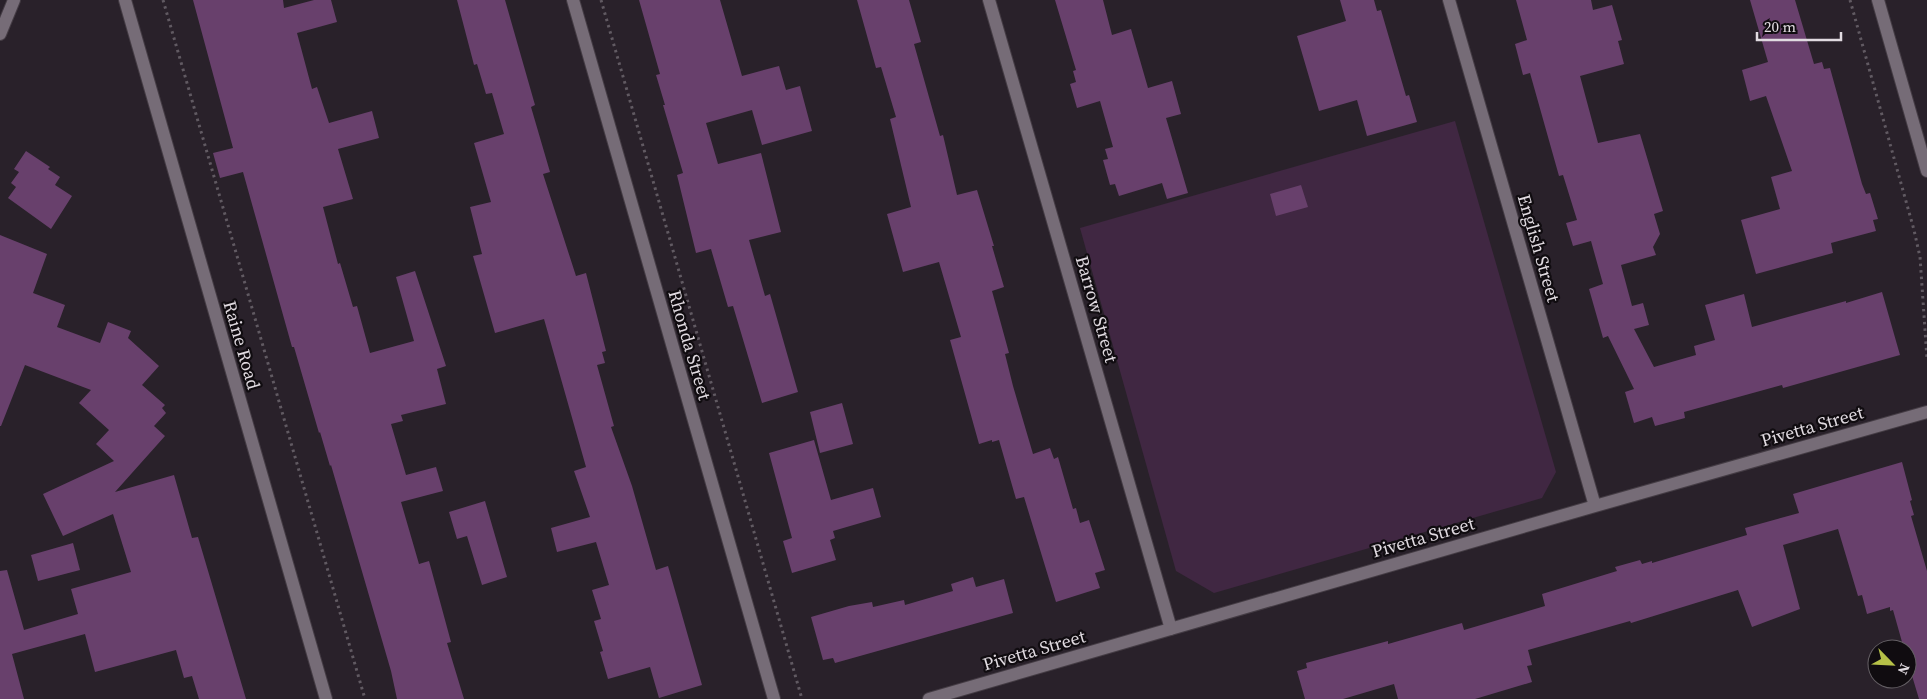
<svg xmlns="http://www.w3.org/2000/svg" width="1927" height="699" font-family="'Source Serif 4',serif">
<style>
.green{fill:#402742}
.building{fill:#68406c}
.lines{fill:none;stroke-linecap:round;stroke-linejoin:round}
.minor-casing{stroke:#443c44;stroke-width:14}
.path{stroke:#615a62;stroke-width:3;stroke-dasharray:2.5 4;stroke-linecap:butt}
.minor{stroke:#766c77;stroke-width:12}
.labels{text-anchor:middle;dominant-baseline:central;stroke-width:4.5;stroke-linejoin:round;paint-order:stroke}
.street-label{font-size:18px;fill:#e1dbe1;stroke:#100c10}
</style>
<rect width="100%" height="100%" fill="#29212a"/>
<path class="green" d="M 1455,121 L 1556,472 L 1542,498 L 1214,593 L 1176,571 L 1080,228 Z"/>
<path class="building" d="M 193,0 L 283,0 L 284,8 L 314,0 L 331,0 L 337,22 L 297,33 L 312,89 L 317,87 L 329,123 L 372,111 L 379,138 L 338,149 L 353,199 L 323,207 L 338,264 L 340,263 L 353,307 L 357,306 L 370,353 L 414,341 L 396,277 L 415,271 L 446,366 L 437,369 L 446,404 L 401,415 L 403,421 L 391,424 L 406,475 L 436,467 L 443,491 L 401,502 L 419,564 L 429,561 L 451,642 L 447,643 L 464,699 L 397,699 L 391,671 L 331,465 L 330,466 L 320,432 L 319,433 L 294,347 L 292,347 L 243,172 L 220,178 L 213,153 L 233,148 Z
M 457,0 L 505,0 L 535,105 L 531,107 L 550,172 L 543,174 L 576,276 L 586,273 L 606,351 L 602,352 L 605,363 L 597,365 L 614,426 L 611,427 L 632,486 L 656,570 L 668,566 L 702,685 L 659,698 L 650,667 L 608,679 L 600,652 L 603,651 L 594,621 L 601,619 L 592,590 L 609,585 L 596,542 L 557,552 L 551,528 L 590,517 L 574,471 L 586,467 L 544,319 L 495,333 L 473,256 L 482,254 L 470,207 L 491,202 L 474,143 L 504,134 L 492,93 L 486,94 L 477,64 L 474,65 Z
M 639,0 L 720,0 L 742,76 L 779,66 L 786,90 L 800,86 L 812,131 L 762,145 L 752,110 L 706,123 L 718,164 L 761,153 L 781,232 L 749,240 L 765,296 L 770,294 L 798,392 L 762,403 L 733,306 L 728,307 L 711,249 L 696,253 L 677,175 L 683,173 L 663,105 L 665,105 L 656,75 L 660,74 Z
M 857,0 L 909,0 L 921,42 L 914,44 L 940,136 L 943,135 L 957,195 L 977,190 L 994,246 L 992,246 L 1004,287 L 992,291 L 1009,353 L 1005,354 L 1013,386 L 1033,454 L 1050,448 L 1054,459 L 1058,457 L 1073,509 L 1076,508 L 1080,523 L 1089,520 L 1105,570 L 1095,573 L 1100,588 L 1056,602 L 1024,497 L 1016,499 L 999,440 L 992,442 L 992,440 L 979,444 L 950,340 L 961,337 L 939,262 L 903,272 L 887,214 L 911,207 L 890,119 L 896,117 L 881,67 L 876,68 Z
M 1055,0 L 1103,0 L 1112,35 L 1131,29 L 1148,88 L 1172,81 L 1181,114 L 1166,118 L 1188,193 L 1167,199 L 1162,183 L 1119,196 L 1115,184 L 1110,185 L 1103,160 L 1108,159 L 1105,149 L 1113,147 L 1100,101 L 1077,108 L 1070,84 L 1076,82 L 1073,71 L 1076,70 Z
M 1340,0 L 1374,0 L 1377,11 L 1381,10 L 1406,96 L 1409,95 L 1417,122 L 1367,136 L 1357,100 L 1319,111 L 1297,36 L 1346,21 Z
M 1516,0 L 1591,0 L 1593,10 L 1612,5 L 1622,40 L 1618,41 L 1624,64 L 1580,76 L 1598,143 L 1640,134 L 1663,211 L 1654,214 L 1660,234 L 1653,247 L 1656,255 L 1621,265 L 1632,306 L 1643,303 L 1649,325 L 1634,329 L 1654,367 L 1696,355 L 1694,346 L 1715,340 L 1705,305 L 1744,294 L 1752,327 L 1846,301 L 1846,303 L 1882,292 L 1900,355 L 1783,388 L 1782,385 L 1684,412 L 1685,418 L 1655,426 L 1652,417 L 1634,423 L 1625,392 L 1634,389 L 1608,336 L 1603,338 L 1589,289 L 1603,284 L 1591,241 L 1573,246 L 1566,223 L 1577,220 L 1563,175 L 1559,176 L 1530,73 L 1523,75 L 1515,44 L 1527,40 Z
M 1750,0 L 1795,0 L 1814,64 L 1822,62 L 1824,69 L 1830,68 L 1862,184 L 1866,194 L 1870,193 L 1878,219 L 1873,220 L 1876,231 L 1831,243 L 1833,253 L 1756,274 L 1741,220 L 1780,209 L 1771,177 L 1792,171 L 1766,96 L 1750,101 L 1742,70 L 1768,62 Z
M 26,151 L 50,167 L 48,169 L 60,177 L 55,185 L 72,196 L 51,229 L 8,198 L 16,187 L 11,183 L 19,172 L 14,169 Z
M 1301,185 L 1308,207 L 1276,216 L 1270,194 Z
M 0,235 L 47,254 L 33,293 L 65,305 L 57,327 L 100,343 L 108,322 L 131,331 L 128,338 L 159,366 L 142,385 L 165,405 L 162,408 L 166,413 L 154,426 L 165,436 L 115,492 L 174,475 L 192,538 L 198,537 L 246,699 L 199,699 L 192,676 L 184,678 L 176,650 L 95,672 L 85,634 L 12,654 L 24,699 L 0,699 L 0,571 L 7,570 L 24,630 L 78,614 L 71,589 L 131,572 L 113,514 L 63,536 L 43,494 L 114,461 L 96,444 L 109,430 L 79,403 L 91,390 L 25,365 L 1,426 L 0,426 Z
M 842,403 L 853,444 L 820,453 L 810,412 Z
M 814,440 L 831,500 L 873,488 L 881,517 L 833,531 L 835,538 L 830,540 L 836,560 L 792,573 L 783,541 L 792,538 L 769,453 Z
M 1902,462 L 1912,500 L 1910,501 L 1914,515 L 1911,516 L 1927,571 L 1927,699 L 1919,699 L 1907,659 L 1907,649 L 1904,649 L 1893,610 L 1890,611 L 1890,607 L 1867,614 L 1862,595 L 1858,596 L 1838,529 L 1783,545 L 1800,609 L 1752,627 L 1738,590 L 1631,623 L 1630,621 L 1528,650 L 1532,665 L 1527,666 L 1532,682 L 1475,699 L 1398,699 L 1394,684 L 1343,699 L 1305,699 L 1297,671 L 1307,668 L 1306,663 L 1388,641 L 1388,644 L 1462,623 L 1464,630 L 1545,606 L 1542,594 L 1617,571 L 1615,567 L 1640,560 L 1642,564 L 1652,561 L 1652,563 L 1747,535 L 1745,528 L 1799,513 L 1793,494 Z
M 485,501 L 507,577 L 482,585 L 467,536 L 457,539 L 449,512 Z
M 73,543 L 80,570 L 38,581 L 31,555 Z
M 973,577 L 976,587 L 1004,579 L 1013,613 L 835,663 L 833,658 L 823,660 L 811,617 L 849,606 L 872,602 L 873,607 L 904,600 L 905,605 L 953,591 L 951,584 Z"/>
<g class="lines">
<defs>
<path id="minor" d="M 125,0 L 326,699
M 573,0 L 774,699
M 989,0 L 1171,629
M 1449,0 L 1595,506
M 1878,0 L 1927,171
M 0,34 L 14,0
M 929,699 L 1595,506 L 1927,412"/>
</defs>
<use href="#minor" class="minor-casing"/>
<path class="path" d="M 163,0 L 365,699
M 601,0 L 802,699
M 1850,0 L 1914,230 L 1920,257 L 1927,359"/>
<use href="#minor" class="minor"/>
</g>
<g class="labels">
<g class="street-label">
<text transform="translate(1539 248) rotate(74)">English Street</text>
<text transform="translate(1097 309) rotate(74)">Barrow Street</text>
<text transform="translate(242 345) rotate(74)">Raine Road</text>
<text transform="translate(690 345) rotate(74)">Rhonda Street</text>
<text transform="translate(1812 426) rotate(-16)">Pivetta Street</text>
<text transform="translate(1423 537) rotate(-16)">Pivetta Street</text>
<text transform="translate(1034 650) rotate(-16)">Pivetta Street</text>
</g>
</g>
<g transform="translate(1892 664) rotate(114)"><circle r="24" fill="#100c10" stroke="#645f64"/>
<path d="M0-4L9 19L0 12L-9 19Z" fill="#b6c148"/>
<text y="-8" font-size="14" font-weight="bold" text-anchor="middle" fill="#e1dbe1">N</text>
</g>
<path d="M1757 32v8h84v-8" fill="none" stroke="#e1dbe1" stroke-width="2.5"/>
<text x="1764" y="32" font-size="15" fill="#e1dbe1" stroke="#100c10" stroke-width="4" paint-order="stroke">20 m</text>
</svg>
